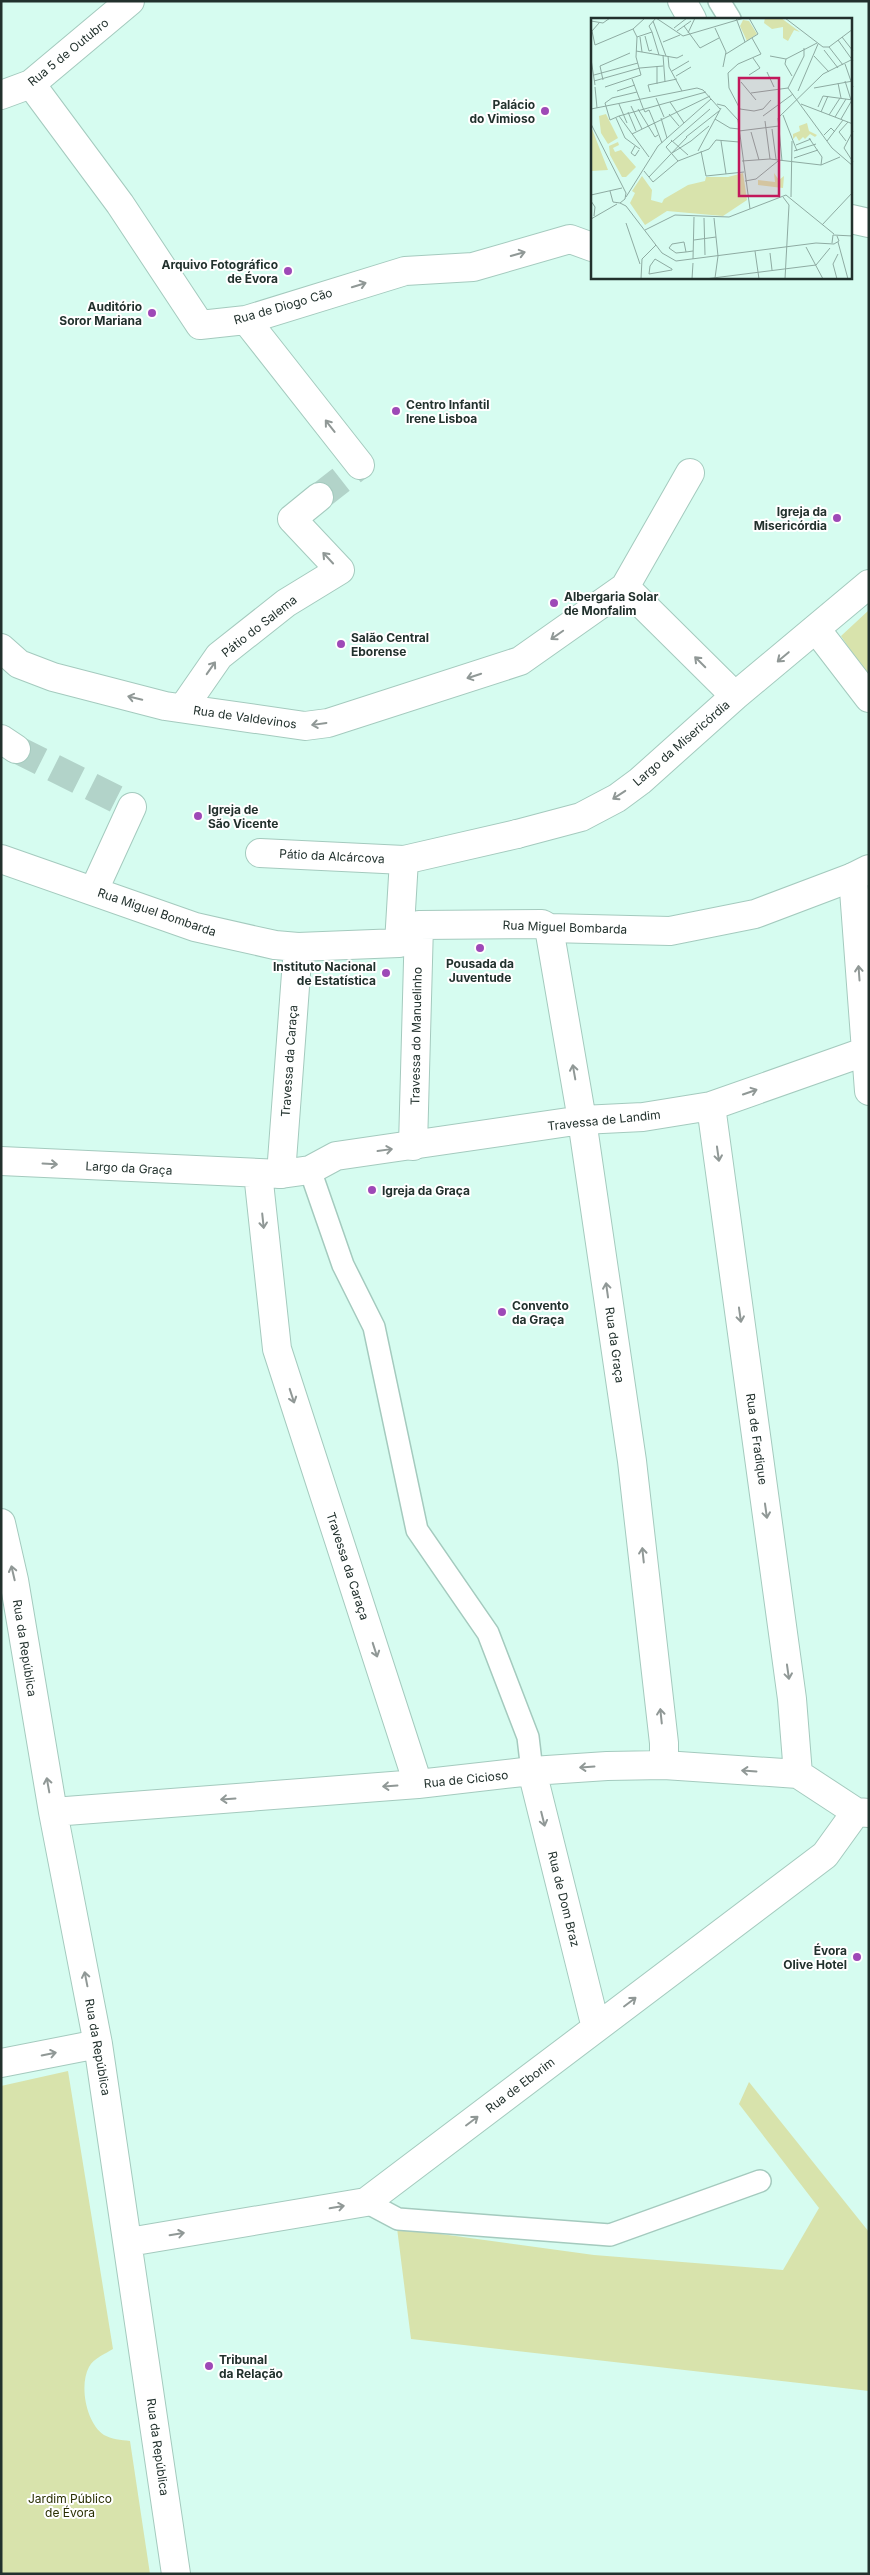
<svg xmlns="http://www.w3.org/2000/svg" width="870" height="2575" font-family="Inter,sans-serif">
<style>
.green{fill:#d8e3ac}
.lines{fill:none;stroke-linecap:round;stroke-linejoin:round}
.pedestrian-tunnel{stroke:#b2d3c9;stroke-width:28;stroke-dasharray:28 14;stroke-linecap:butt}
.minor-tunnel{stroke:#b2d3c9;stroke-width:28;stroke-dasharray:28 14;stroke-linecap:butt}
.service-casing{stroke:#a4cabe;stroke-width:24}
.pedestrian-casing{stroke:#a4cabe;stroke-width:30}
.minor-casing{stroke:#a4cabe;stroke-width:30}
.service{stroke:#fff;stroke-width:21}
.pedestrian{stroke:#fff;stroke-width:28}
.minor{stroke:#fff;stroke-width:28}
.oneway{stroke:#909896}
.poi-dot{fill:#9e49b7;stroke:#fff;stroke-width:2}
.labels{text-anchor:middle;dominant-baseline:central;stroke-width:4;stroke-linejoin:round;paint-order:stroke}
.street-label{font-size:12px;fill:#22312d;stroke:#fff}
.poi-label{font-size:12px;font-weight:bold;fill:#22312d;stroke:#fff;text-anchor:start}
.park-label{font-size:12px;fill:#292f02;stroke:#fff}
.inset-road{fill:none;stroke:#8eaba2;stroke-width:1}
.view{fill:#c2185b;fill-opacity:0.15;stroke:#c2185b;stroke-width:2.5}
.inset-edge{fill:none;stroke:#22312d;stroke-width:2.5}
</style>
<rect width="100%" height="100%" fill="#d6fcf0"/>
<path class="green" d="M 869,610 L 869,678 L 841,636 Z
M 68,2071 L 113,2349 C 105,2354 94,2358 89,2367 C 79,2385 86,2423 104,2435 C 111,2439 121,2440 130,2441 L 150,2574 L 1,2574 L 1,2086 Z
M 749,2082 L 869,2232 L 869,2391 L 411,2339 L 397,2228 L 594,2255 L 783,2270 L 819,2208 L 739,2104 Z"/>
<g class="lines">
<path class="pedestrian-tunnel" d="M 16,749 L 132,807"/>
<path class="minor-tunnel" d="M 319,497 L 360,465"/>
<defs>
<path id="service" d="M 719,1 L 730,19
M 310,1170 L 343,1265 L 374,1327 L 417,1530 L 488,1633 L 528,1737 L 532,1771
M 366,2202 L 398,2219 L 610,2235 L 760,2181"/>
<path id="pedestrian" d="M 1,95 L 31,84 L 130,1
M 816,629 L 869,698
M 1,739 L 16,749
M 1,859 L 195,927 L 275,945 L 298,947 L 399,943 L 419,925 L 542,924 L 549,928 L 670,931 L 755,914 L 853,877
M 94,890 L 132,807
M 399,943 L 404,860 L 517,834
M 413,1146 L 419,925
M 281,1174 L 298,947"/>
<path id="minor" d="M 682,1 L 692,19
M 31,84 L 120,204 L 200,325 L 246,320 L 405,271 L 473,267 L 570,239 L 592,247
M 851,219 L 869,223
M 246,320 L 360,465
M 625,587 L 735,696
M 1,648 L 19,664 L 53,677 L 165,706 L 305,726 L 328,723 L 520,661 L 625,587 L 690,473
M 183,708 L 219,656 L 286,603 L 340,570 L 292,519 L 319,497
M 517,834 L 581,817 L 617,798 L 640,781 L 735,696 L 869,584
M 260,853 L 404,860
M 869,869 L 853,877 L 869,1091
M 549,928 L 582,1120 L 632,1461 L 664,1743 L 664,1765
M 711,1106 L 792,1699 L 798,1774
M 1,1161 L 281,1174 L 310,1170 L 336,1156 L 582,1120 L 643,1117 L 711,1106 L 864,1052
M 258,1173 L 277,1349 L 418,1784
M 1,1523 L 14,1580 L 53,1812 L 98,2044 L 176,2574
M 532,1771 L 596,2028
M 53,1812 L 418,1784 L 532,1771 L 607,1766 L 664,1765 L 798,1774 L 856,1812 L 869,1813
M 1,2063 L 98,2044
M 129,2242 L 366,2202 L 825,1855 L 856,1812"/>
</defs>
<use href="#service" class="service-casing"/>
<use href="#pedestrian" class="pedestrian-casing"/>
<use href="#minor" class="minor-casing"/>
<use href="#service" class="service"/>
<use href="#pedestrian" class="pedestrian"/>
<use href="#minor" class="minor"/>
</g>
<defs><path id="oneway-shaft" d="M-6 0H5M1.5-3L5.5 0L1.5 3" fill="none" stroke-width="1.6" stroke-linecap="round" stroke-linejoin="round" transform="scale(1.25)"/></defs>
<g class="oneway">
<use href="#oneway-shaft" transform="translate(518 254) rotate(-16)"/>
<use href="#oneway-shaft" transform="translate(359 285) rotate(-17)"/>
<use href="#oneway-shaft" transform="translate(330 426) rotate(-128)"/>
<use href="#oneway-shaft" transform="translate(328 558) rotate(-133)"/>
<use href="#oneway-shaft" transform="translate(557 635) rotate(145)"/>
<use href="#oneway-shaft" transform="translate(783 657) rotate(140)"/>
<use href="#oneway-shaft" transform="translate(700 662) rotate(-135)"/>
<use href="#oneway-shaft" transform="translate(211 668) rotate(-55)"/>
<use href="#oneway-shaft" transform="translate(474 676) rotate(162)"/>
<use href="#oneway-shaft" transform="translate(135 698) rotate(-166)"/>
<use href="#oneway-shaft" transform="translate(319 724) rotate(172)"/>
<use href="#oneway-shaft" transform="translate(619 795) rotate(147)"/>
<use href="#oneway-shaft" transform="translate(859 973) rotate(-94)"/>
<use href="#oneway-shaft" transform="translate(574 1072) rotate(-100)"/>
<use href="#oneway-shaft" transform="translate(750 1092) rotate(-19)"/>
<use href="#oneway-shaft" transform="translate(385 1150) rotate(-8)"/>
<use href="#oneway-shaft" transform="translate(718 1154) rotate(82)"/>
<use href="#oneway-shaft" transform="translate(50 1164) rotate(3)"/>
<use href="#oneway-shaft" transform="translate(263 1221) rotate(84)"/>
<use href="#oneway-shaft" transform="translate(607 1290) rotate(-98)"/>
<use href="#oneway-shaft" transform="translate(740 1315) rotate(82)"/>
<use href="#oneway-shaft" transform="translate(292 1396) rotate(72)"/>
<use href="#oneway-shaft" transform="translate(766 1511) rotate(82)"/>
<use href="#oneway-shaft" transform="translate(643 1555) rotate(-96)"/>
<use href="#oneway-shaft" transform="translate(13 1573) rotate(-103)"/>
<use href="#oneway-shaft" transform="translate(375 1650) rotate(72)"/>
<use href="#oneway-shaft" transform="translate(788 1672) rotate(82)"/>
<use href="#oneway-shaft" transform="translate(661 1716) rotate(-96)"/>
<use href="#oneway-shaft" transform="translate(587 1767) rotate(176)"/>
<use href="#oneway-shaft" transform="translate(749 1771) rotate(-176)"/>
<use href="#oneway-shaft" transform="translate(48 1785) rotate(-100)"/>
<use href="#oneway-shaft" transform="translate(390 1786) rotate(176)"/>
<use href="#oneway-shaft" transform="translate(228 1799) rotate(176)"/>
<use href="#oneway-shaft" transform="translate(543 1819) rotate(76)"/>
<use href="#oneway-shaft" transform="translate(86 1979) rotate(-101)"/>
<use href="#oneway-shaft" transform="translate(630 2002) rotate(-37)"/>
<use href="#oneway-shaft" transform="translate(49 2054) rotate(-11)"/>
<use href="#oneway-shaft" transform="translate(472 2121) rotate(-37)"/>
<use href="#oneway-shaft" transform="translate(337 2207) rotate(-10)"/>
<use href="#oneway-shaft" transform="translate(177 2234) rotate(-9)"/>
</g>
<g class="poi-dot">
<circle cx="545" cy="111" r="5"/>
<circle cx="288" cy="271" r="5"/>
<circle cx="152" cy="313" r="5"/>
<circle cx="396" cy="411" r="5"/>
<circle cx="837" cy="518" r="5"/>
<circle cx="554" cy="603" r="5"/>
<circle cx="341" cy="644" r="5"/>
<circle cx="198" cy="816" r="5"/>
<circle cx="480" cy="948" r="5"/>
<circle cx="386" cy="973" r="5"/>
<circle cx="372" cy="1190" r="5"/>
<circle cx="502" cy="1312" r="5"/>
<circle cx="857" cy="1957" r="5"/>
<circle cx="209" cy="2366" r="5"/>
</g>
<g class="labels">
<g class="street-label">
<text transform="translate(68 52) rotate(-39)">Rua 5 de Outubro</text>
<text transform="translate(283 306) rotate(-16)">Rua de Diogo Cão</text>
<text transform="translate(259 626) rotate(-38)">Pátio do Salema</text>
<text transform="translate(245 717) rotate(8)">Rua de Valdevinos</text>
<text transform="translate(681 743) rotate(-41)">Largo da Misericórdia</text>
<text transform="translate(332 856) rotate(3)">Pátio da Alcárcova</text>
<text transform="translate(157 912) rotate(19)">Rua Miguel Bombarda</text>
<text transform="translate(565 927) rotate(2)">Rua Miguel Bombarda</text>
<text transform="translate(416 1036) rotate(-89)">Travessa do Manuelinho</text>
<text transform="translate(289 1061) rotate(-86)">Travessa da Caraça</text>
<text transform="translate(604 1120) rotate(-6)">Travessa de Landim</text>
<text transform="translate(129 1168) rotate(3)">Largo da Graça</text>
<text transform="translate(615 1345) rotate(82)">Rua da Graça</text>
<text transform="translate(757 1439) rotate(82)">Rua de Fradique</text>
<text transform="translate(348 1566) rotate(72)">Travessa da Caraça</text>
<text transform="translate(25 1648) rotate(81)">Rua da República</text>
<text transform="translate(466 1779) rotate(-6)">Rua de Cicioso</text>
<text transform="translate(564 1899) rotate(76)">Rua de Dom Braz</text>
<text transform="translate(98 2047) rotate(80)">Rua da República</text>
<text transform="translate(520 2085) rotate(-37)">Rua de Eborim</text>
<text transform="translate(158 2447) rotate(82)">Rua da República</text>
</g>
<g class="poi-label">
<text x="535" y="104" text-anchor="end">Palácio<tspan x="535" dy="14">do Vimioso</tspan></text>
<text x="278" y="264" text-anchor="end">Arquivo Fotográfico<tspan x="278" dy="14">de Évora</tspan></text>
<text x="142" y="306" text-anchor="end">Auditório<tspan x="142" dy="14">Soror Mariana</tspan></text>
<text x="406" y="404">Centro Infantil<tspan x="406" dy="14">Irene Lisboa</tspan></text>
<text x="827" y="511" text-anchor="end">Igreja da<tspan x="827" dy="14">Misericórdia</tspan></text>
<text x="564" y="596">Albergaria Solar<tspan x="564" dy="14">de Monfalim</tspan></text>
<text x="351" y="637">Salão Central<tspan x="351" dy="14">Eborense</tspan></text>
<text x="208" y="809">Igreja de<tspan x="208" dy="14">São Vicente</tspan></text>
<text x="480" y="963" text-anchor="middle">Pousada da<tspan x="480" dy="14">Juventude</tspan></text>
<text x="376" y="966" text-anchor="end">Instituto Nacional<tspan x="376" dy="14">de Estatística</tspan></text>
<text x="382" y="1190">Igreja da Graça</text>
<text x="512" y="1305">Convento<tspan x="512" dy="14">da Graça</tspan></text>
<text x="847" y="1950" text-anchor="end">Évora<tspan x="847" dy="14">Olive Hotel</tspan></text>
<text x="219" y="2359">Tribunal<tspan x="219" dy="14">da Relação</tspan></text>
</g>
<g class="park-label">
<text x="70" y="2498">Jardim Público<tspan x="70" dy="14">de Évora</tspan></text>
</g>
</g>
<g transform="translate(591 18)">
<rect width="261" height="261" fill="#d6fcf0"/>
<path d="M 174,0 L 190,0 L 209,14 L 203,12 L 197,23 L 192,20 L 192,9 L 181,11 L 173,5 ZM 152,2 L 158,3 L 166,16 L 156,23 L 149,8 ZM 15,96 L 27,120 L 17,126 L 10,115 L 8,98 ZM 216,105 L 218,113 L 226,117 L 224,119 L 219,116 L 214,121 L 212,119 L 208,123 L 205,118 L 202,121 L 202,116 L 209,113 L 208,108 ZM 1,111 L 17,152 L 0,153 ZM 27,124 L 28,127 L 22,130 L 24,134 L 30,132 L 45,149 L 35,159 L 31,159 L 19,137 L 18,128 ZM 152,155 L 156,182 L 132,198 L 76,193 L 54,207 L 39,185 L 44,175 L 41,173 L 51,158 L 61,172 L 60,182 L 71,185 L 73,181 L 97,167 L 114,163 L 115,159 L 137,159 ZM 183,155 L 188,162 L 193,158 L 192,170 L 167,167 L 167,162 L 184,164 Z" fill="#d8e3ac"/>
<path class="inset-road" d="M 54,0 L 42,11 L 46,19 L 61,14 L 58,8 L 65,0M 65,0 L 92,18 L 153,0M 145,0 L 154,24M 194,0 L 232,29 L 238,29M 0,3 L 12,5 L 19,0M 62,3 L 75,38M 8,5 L 1,13 L 4,27 L 42,11M 93,8 L 109,30 L 128,20M 83,10 L 96,0M 124,10 L 135,34 L 132,49M 86,13 L 100,3M 61,14 L 68,37M 97,15 L 104,0M 54,18 L 58,33 L 61,32M 49,19 L 51,34M 251,19 L 262,33M 247,22 L 262,43M 72,24 L 89,17M 238,29 L 262,11M 238,29 L 252,47M 233,32 L 247,50M 45,33 L 86,40 L 92,37M 135,36 L 167,16 L 158,0M 72,37 L 74,64M 77,38 L 78,49 L 91,73M 179,38 L 195,41M 223,38 L 238,54M 0,41 L 4,67M 195,41 L 226,25M 195,41 L 194,46 L 201,58M 254,46 L 262,69M 66,48 L 66,66M 81,53 L 98,43M 176,54 L 183,69M 137,55 L 138,70 L 149,91 L 163,93 L 172,91 L 180,82M 137,55 L 147,46 L 170,36 L 161,20M 3,57 L 47,45M 158,57 L 169,50 L 162,40M 85,58 L 100,49M 41,61 L 52,90 L 54,94 L 58,92 L 63,104M 12,62 L 9,48 L 39,35M 3,63 L 49,50 L 72,48M 254,63 L 260,82M 150,64 L 165,82M 247,65 L 250,80M 4,69 L 6,90M 14,69 L 50,57 L 45,39 L 46,19M 197,70 L 241,130 L 262,148M 197,70 L 213,38 L 213,30M 223,70 L 262,63M 26,73 L 44,67M 207,73 L 227,26M 59,74 L 57,67 L 86,61M 160,75 L 197,70M 65,80 L 73,99M 79,84 L 93,105M 14,85 L 19,102 L 28,98 L 58,139M 14,85 L 21,80 L 46,74M 28,86 L 36,105M 126,86 L 134,88 L 147,102 L 159,191M 210,86 L 262,106M 40,88 L 51,111M 227,89 L 232,78 L 262,82M 0,91 L 106,70 L 112,72 L 129,91M 47,91 L 64,119 L 67,117M 37,94 L 45,113M 230,94 L 237,78M 78,96 L 88,108M 192,97 L 206,133M 238,97 L 249,80M 28,98 L 115,74M 172,98 L 202,76M 244,99 L 255,81M 25,100 L 34,120 L 49,131M 70,100 L 76,120M 124,101 L 139,110 L 148,111M 250,101 L 261,82M 174,103 L 179,141M 63,104 L 71,125M 0,106 L 35,175 L 34,181 L 29,185 L 22,184 L 19,173M 181,111 L 185,141M 148,113 L 188,108M 262,113 L 253,130 L 262,144M 160,114 L 168,142M 41,116 L 119,78M 233,117 L 240,110 L 244,114M 95,119 L 128,93M 218,120 L 231,139 L 230,147M 80,122 L 97,137M 81,123 L 75,129 L 87,143M 82,123 L 119,91M 100,123 L 118,108M 130,123 L 135,156M 236,123 L 252,102M 255,123 L 248,114 L 257,104M 205,127 L 220,121M 44,128 L 40,135 L 44,138 L 48,132M 107,133 L 130,90M 110,133 L 115,158 L 153,154M 203,133 L 225,126M 81,135 L 100,123M 203,140 L 227,132M 151,143 L 179,141 L 230,147 L 249,139M 191,143 L 187,100 L 232,56 L 262,41M 53,153 L 62,164 L 87,143 L 118,131 L 125,122 L 148,124M 58,159 L 96,119M 154,163 L 165,161 L 187,143M 0,177 L 31,170M 35,179 L 67,128 L 120,81M 192,179 L 198,187 L 194,261M 200,179 L 201,123M 0,183 L 4,189 L 3,198M 29,185 L 35,188 L 71,235 L 85,243 L 225,225 L 243,226 L 248,223 L 246,218M 113,200 L 114,237M 123,200 L 127,238 L 124,260M 0,201 L 26,186M 35,205 L 49,246M 231,207 L 262,174M 54,212 L 84,197 L 138,199 L 195,177 L 243,216M 103,222 L 125,219M 247,224 L 257,261M 241,225 L 242,217 L 262,218M 215,229 L 232,261M 164,233 L 168,261M 95,234 L 93,224 L 81,226 L 78,230 L 85,235 L 95,234 L 102,233M 179,235 L 181,252M 64,241 L 81,251 L 81,252 L 58,256 L 59,248 ZM 102,241 L 103,199M 50,261 L 51,241 L 65,227M 101,261 L 102,245M 114,261 L 225,247 L 239,230M 246,261 L 242,246 L 247,236"/>
<path class="view" d="M 148,60 L 188,60 L 188,178 L 148,178 Z"/>
<rect width="261" height="261" class="inset-edge"/>
</g>
<rect width="870" height="2575" fill="none" stroke="#22312d" stroke-width="5"/>
</svg>
